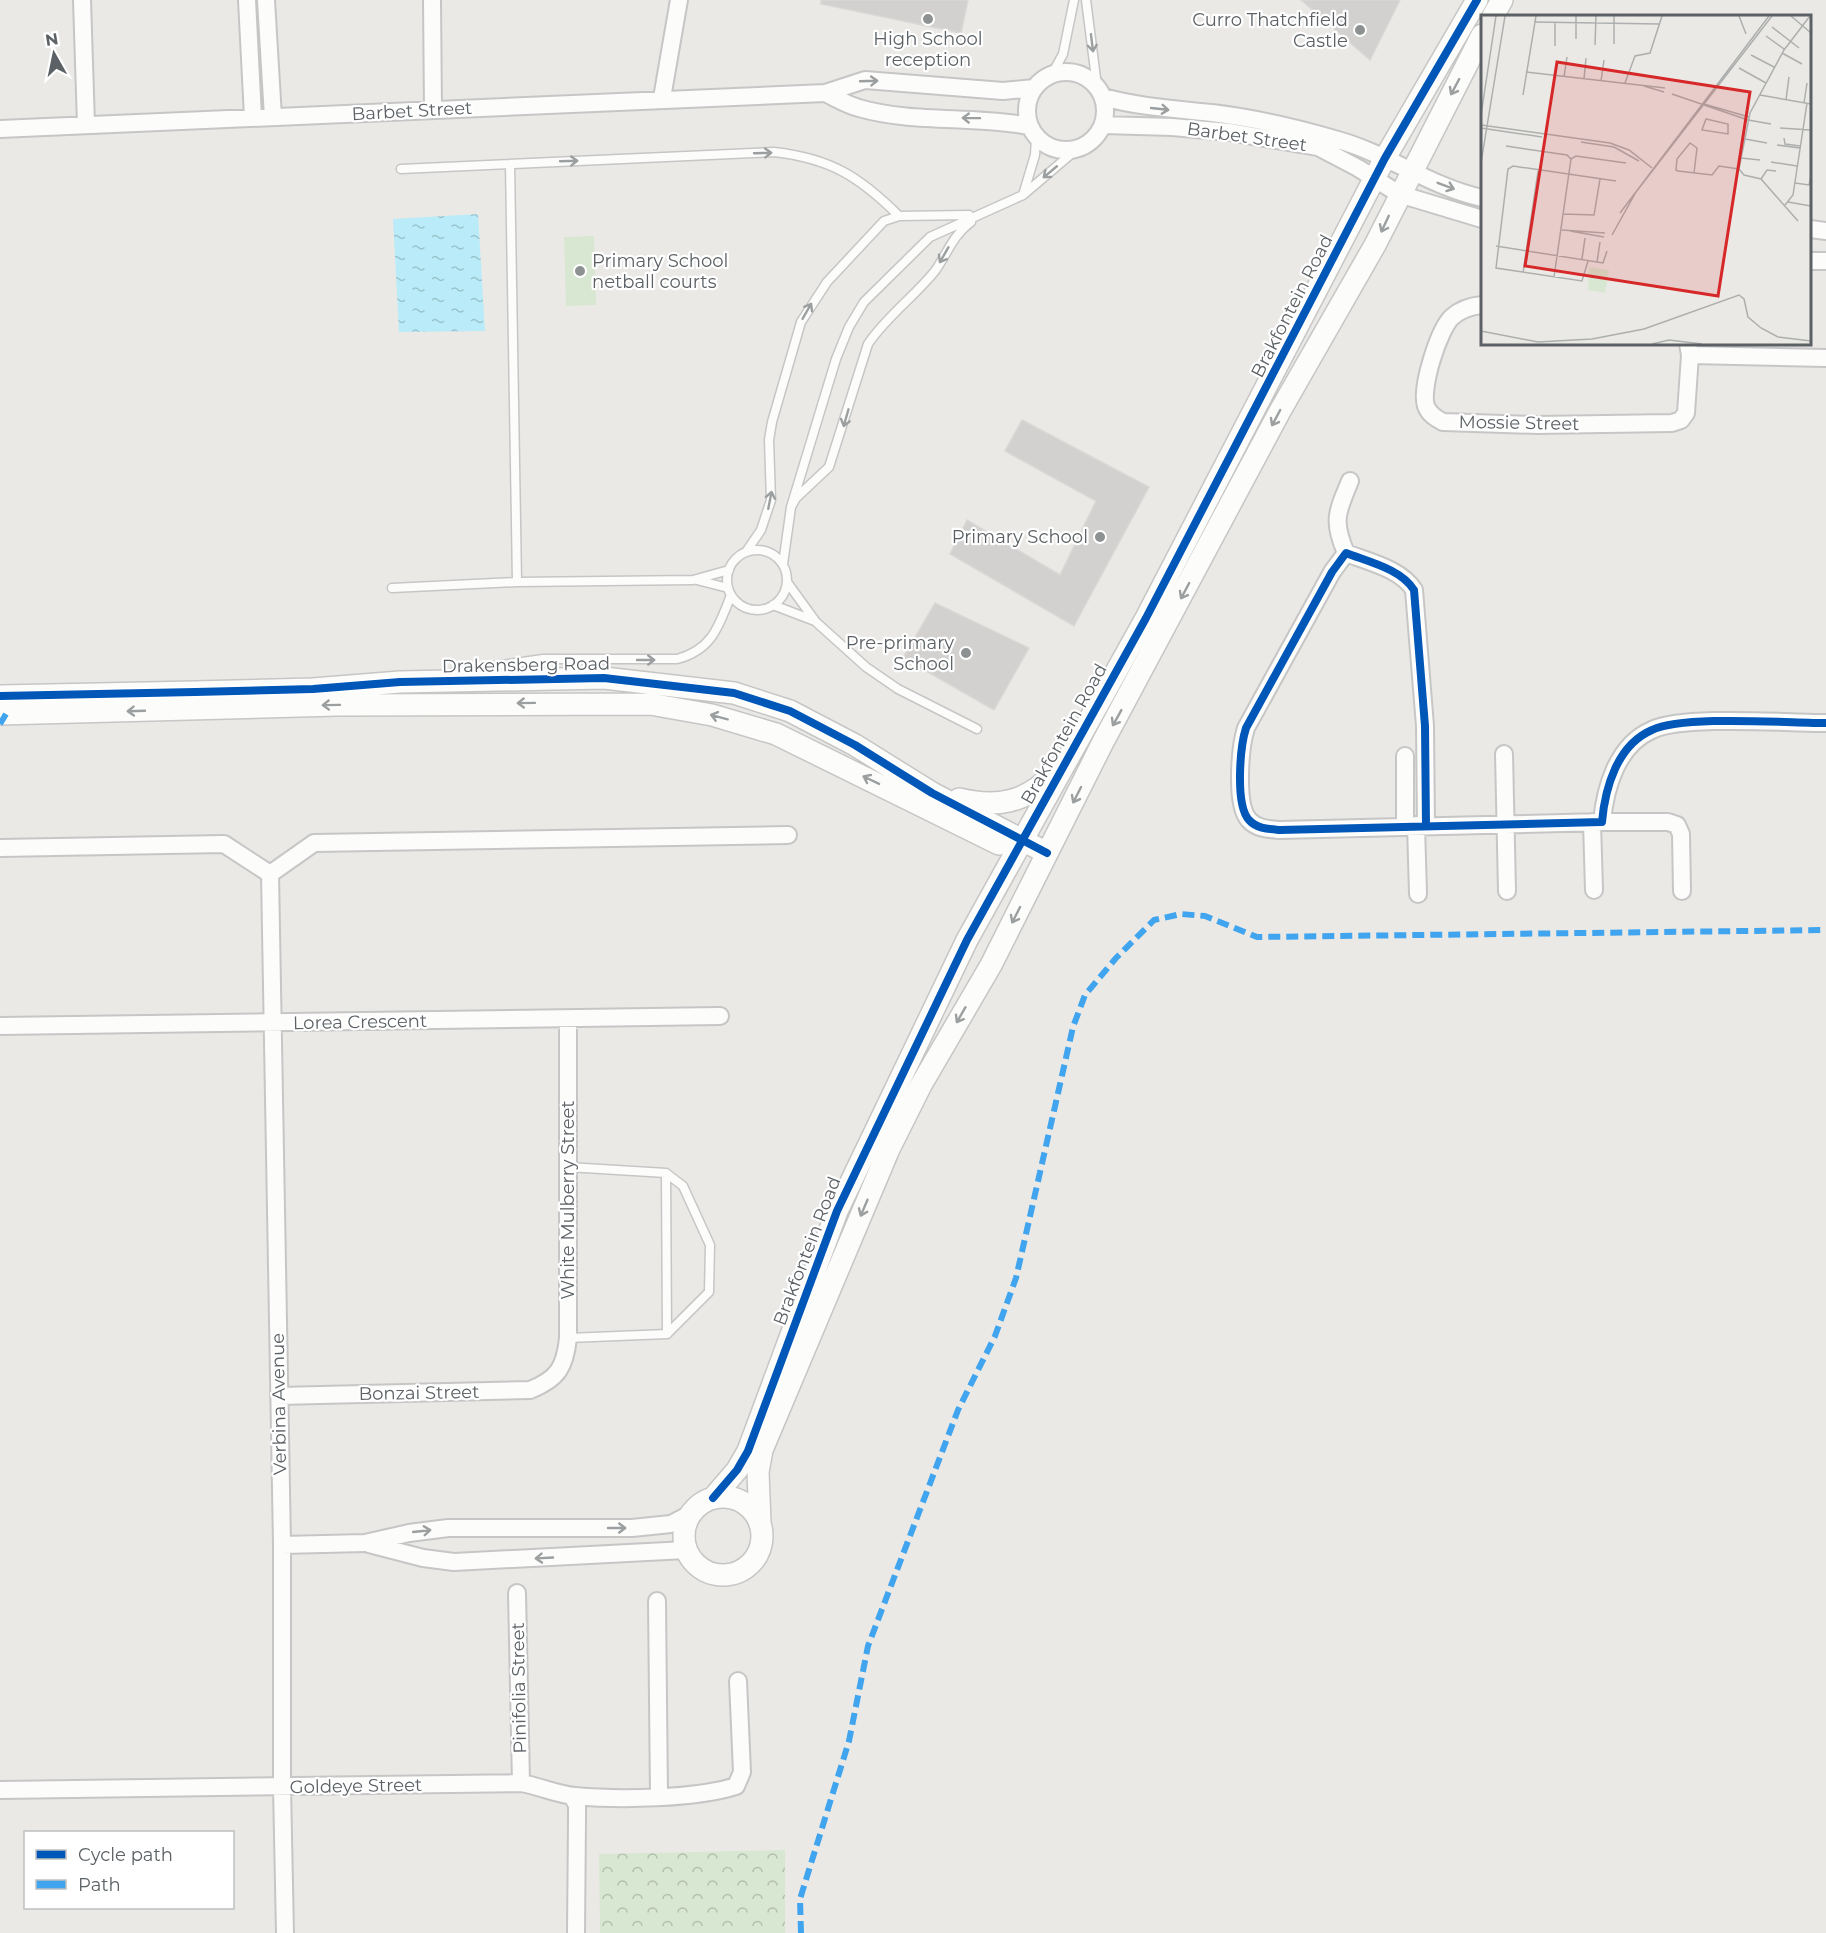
<svg xmlns="http://www.w3.org/2000/svg" width="1826" height="1933" font-family="Montserrat,sans-serif">
<style>
.grass{fill:#d8e7d1}
.park{fill:url(#park-crowns)}
.water{fill:url(#water-ripples)}
.building{fill:#d3d1d0;stroke:#dad8d6;stroke-width:1.5}
.lines{fill:none;stroke-linecap:round;stroke-linejoin:round}
.service-casing{stroke:#c6c6c6;stroke-width:11}
.minor-casing{stroke:#c6c6c6;stroke-width:20}
.tertiary-casing{stroke:#c6c6c6;stroke-width:24}
.service{stroke:#fcfcfb;stroke-width:8}
.minor{stroke:#fcfcfb;stroke-width:16}
.tertiary{stroke:#fcfcfb;stroke-width:21}
.quiet{stroke:#40a5ee;stroke-width:6;stroke-dasharray:12 6;stroke-linecap:butt}
.cycleway-casing{stroke:#fff;stroke-width:11}
.cycleway{stroke:#0057b8;stroke-width:8}
.oneway{stroke:#9b9fa0}
.poi-dot{fill:#8d9192;stroke:#fff;stroke-width:2}
.labels{text-anchor:middle;dominant-baseline:central;stroke-width:4.5;stroke-linejoin:round;paint-order:stroke}
.poi-label{font-size:18px;fill:#5b6164;stroke:#fff;text-anchor:end}
.street-label{font-size:18px;fill:#5b6164;stroke:#fff}
.inset-road{fill:none;stroke:#adafae;stroke-width:1.5}
.view{fill:#d62828;fill-opacity:0.15;stroke:#d62828;stroke-width:3}
.inset-edge{fill:none;stroke:#5b6164;stroke-width:3}
</style>
<defs>
<pattern id="park-crowns" width="20" height="18" patternUnits="userSpaceOnUse" patternTransform="scale(1.5)"><rect width="20" height="18" fill="#d8e7d1"/><path d="M2 6a3 3 0 1 1 6 0M12 15a3 3 0 1 1 6 0" fill="none" stroke="#b2bfad"/></pattern>
<pattern id="water-ripples" width="26" height="14" patternUnits="userSpaceOnUse" patternTransform="scale(1.5)"><rect width="26" height="14" fill="#b9ecf8"/><path d="M2 4q2-2 4 0t4 0M15 11q2-2 4 0t4 0" fill="none" stroke="#99c3cc"/></pattern>
</defs>
<rect width="100%" height="100%" fill="#ebe9e6"/>
<path class="grass" d="M 594,236 L 596,305 L 566,306 L 564,237 Z"/>
<path class="park" d="M 785,1850 L 785,1933 L 600,1933 L 599,1854 Z"/>
<path class="water" d="M 478,214 L 485,331 L 399,332 L 393,219 Z"/>
<path class="building" d="M 821,0 L 968,0 L 961,33 L 821,4 Z
M 1301,0 L 1400,0 L 1370,60 Z
M 1022,420 L 1149,487 L 1074,626 L 950,554 L 967,520 L 1060,575 L 1096,501 L 1005,451 Z
M 935,603 L 1029,648 L 994,710 L 903,658 Z"/>
<g class="lines">
<defs>
<path id="service" d="M 1086,0 L 1097,86
M 1051,76 L 1063,54 L 1074,0
M 510,164 L 517,582
M 401,169 L 774,152 C 830,158 860,177 899,216
M 1023,195 L 1035,155 L 1036,137
M 791,507 L 836,359 L 849,327 L 864,302 L 930,237 L 1023,195 L 1077,149
M727 580a30 30 0 1 1 60 0a30 30 0 1 1-60 0Z
M 746,552 L 761,530 L 771,500 L 769,440 L 772,422 L 801,322 L 827,282 L 884,221 L 899,216 L 969,215
M 783,564 L 791,507 L 796,498 L 829,467 L 868,344 C 887,316 914,297 935,271 C 947,254 953,235 971,222
M 697,580 L 728,588
M 787,582 L 816,622 L 866,667 L 898,689 L 977,729
M 392,588 L 517,582 L 693,580 L 729,570
M 773,605 L 815,621
M 454,672 L 543,659 L 677,659 C 712,650 719,626 731,595
M 568,1167 L 666,1173 L 683,1186 L 710,1245 L 709,1292 L 667,1334 L 568,1338
M 666,1173 L 667,1334"/>
<path id="minor" d="M 82,0 L 86,125
M 247,0 L 253,117
M 266,0 L 273,117
M 432,0 L 433,110
M1027 111a39 39 0 1 1 78 0a39 39 0 1 1-78 0Z
M 825,93 C 836,98 847,105 859,108 C 914,124 973,115 1029,126
M 1103,97 C 1139,107 1175,109 1212,113 C 1254,118 1297,128 1338,140 C 1388,154 1431,187 1482,198
M 662,98 L 679,0
M 1103,125 L 1172,127 L 1229,132 L 1318,147 L 1358,168 L 1399,194 L 1482,219
M 0,129 L 825,93 L 865,80 L 1003,91 L 1034,88
M 1810,229 L 1826,231
M 1810,261 L 1826,261
M 1482,305 C 1471,306 1461,309 1452,317 C 1439,329 1420,388 1426,406 C 1429,414 1435,418 1443,422 L 1537,425 L 1672,423 L 1681,420 L 1686,413 L 1690,355 L 1688,344
M 1690,355 L 1826,358
M 1346,553 C 1332,521 1337,512 1350,481
M 1504,754 L 1507,891
M 1405,756 L 1405,825
M 1592,822 L 1594,890
M 1602,822 L 1668,822 L 1677,825 L 1681,834 L 1682,891
M 1416,825 L 1418,894
M 1426,825 L 1425,726 L 1414,590 C 1401,569 1369,562 1346,553 L 1332,572 L 1246,728 C 1240,747 1235,805 1249,820 C 1257,829 1269,829 1280,830 L 1602,822 C 1605,788 1617,745 1652,730 C 1683,715 1787,723 1826,723
M 0,848 L 224,844 L 270,874
M 270,874 L 282,1545 L 282,1787 L 285,1933
M 270,874 L 314,843 L 788,835
M 0,1026 L 720,1016
M 279,1396 L 530,1390 C 558,1379 565,1367 568,1338 L 568,1020
M 369,1544 L 423,1558 L 454,1562 L 686,1550
M 282,1545 L 365,1543 L 409,1533 L 448,1528 L 632,1528 L 671,1524 L 690,1514
M 517,1593 L 521,1783
M 657,1601 L 659,1796
M 0,1790 L 521,1783 C 539,1786 558,1795 575,1796 C 618,1800 696,1799 736,1786 L 742,1772 L 738,1681
M 572,1796 L 577,1805 L 577,1819 L 576,1933"/>
<path id="tertiary" d="M 1493,16 L 1502,0
M 0,696 L 195,692 L 313,689 L 400,682 L 604,678 L 734,693 L 790,711 L 855,745 L 932,793 L 1047,853
M 0,714 L 337,705 L 650,704 L 712,715 L 776,734 L 999,844
M 959,799 C 996,808 1026,803 1053,774
M684 1536a39 39 0 1 1 78 0a39 39 0 1 1-78 0Z
M 713,1498 L 737,1470 L 748,1451 L 837,1211 L 967,940 L 1146,618 L 1385,158 L 1477,0
M 760,1523 L 758,1472 L 762,1450 L 889,1149 L 921,1085 L 991,965 L 1103,742 L 1280,411 L 1375,245 L 1482,35"/>
</defs>
<use href="#service" class="service-casing"/>
<use href="#minor" class="minor-casing"/>
<use href="#tertiary" class="tertiary-casing"/>
<use href="#service" class="service"/>
<use href="#minor" class="minor"/>
<use href="#tertiary" class="tertiary"/>
<path class="quiet" d="M 0,724 L 6,714
M 801,1933 L 800,1899 L 849,1741 L 868,1646 L 958,1410 L 995,1336 L 1016,1278 L 1073,1027 L 1085,995 L 1116,958 L 1154,920 L 1181,914 L 1205,916 L 1257,937 L 1826,930"/>
<defs>
<path id="cycleway" d="M 0,696 L 195,692 L 313,689 L 400,682 L 604,678 L 734,693 L 790,711 L 855,745 L 932,793 L 1047,853
M 1426,825 L 1425,726 L 1414,590 C 1401,569 1369,562 1346,553 L 1332,572 L 1246,728 C 1240,747 1235,805 1249,820 C 1257,829 1269,829 1280,830 L 1602,822 C 1605,788 1617,745 1652,730 C 1683,715 1787,723 1826,723
M 713,1498 L 737,1470 L 748,1451 L 837,1211 L 967,940 L 1146,618 L 1385,158 L 1477,0"/>
</defs>
<use href="#cycleway" class="cycleway-casing"/>
<use href="#cycleway" class="cycleway"/>
</g>
<defs><path id="oneway-shaft" d="M-6 0H5M1.5-3L5.5 0L1.5 3" fill="none" stroke-width="1.6" stroke-linecap="round" stroke-linejoin="round" transform="scale(1.5)"/></defs>
<g class="oneway">
<use href="#oneway-shaft" transform="translate(1092 43) rotate(83)"/>
<use href="#oneway-shaft" transform="translate(869 81) rotate(-2)"/>
<use href="#oneway-shaft" transform="translate(1455 87) rotate(118)"/>
<use href="#oneway-shaft" transform="translate(1160 109) rotate(6)"/>
<use href="#oneway-shaft" transform="translate(971 118) rotate(-179)"/>
<use href="#oneway-shaft" transform="translate(763 153) rotate(-2)"/>
<use href="#oneway-shaft" transform="translate(569 161) rotate(-2)"/>
<use href="#oneway-shaft" transform="translate(1050 172) rotate(140)"/>
<use href="#oneway-shaft" transform="translate(1446 186) rotate(21)"/>
<use href="#oneway-shaft" transform="translate(1385 224) rotate(115)"/>
<use href="#oneway-shaft" transform="translate(944 255) rotate(120)"/>
<use href="#oneway-shaft" transform="translate(807 311) rotate(-60)"/>
<use href="#oneway-shaft" transform="translate(846 418) rotate(106)"/>
<use href="#oneway-shaft" transform="translate(1276 418) rotate(118)"/>
<use href="#oneway-shaft" transform="translate(770 500) rotate(-79)"/>
<use href="#oneway-shaft" transform="translate(1185 591) rotate(118)"/>
<use href="#oneway-shaft" transform="translate(646 660)"/>
<use href="#oneway-shaft" transform="translate(526 703) rotate(179)"/>
<use href="#oneway-shaft" transform="translate(331 705) rotate(179)"/>
<use href="#oneway-shaft" transform="translate(136 711) rotate(178)"/>
<use href="#oneway-shaft" transform="translate(719 717) rotate(-165)"/>
<use href="#oneway-shaft" transform="translate(1117 718) rotate(119)"/>
<use href="#oneway-shaft" transform="translate(871 780) rotate(-154)"/>
<use href="#oneway-shaft" transform="translate(1077 795) rotate(117)"/>
<use href="#oneway-shaft" transform="translate(1016 915) rotate(117)"/>
<use href="#oneway-shaft" transform="translate(961 1015) rotate(120)"/>
<use href="#oneway-shaft" transform="translate(864 1208) rotate(113)"/>
<use href="#oneway-shaft" transform="translate(617 1528)"/>
<use href="#oneway-shaft" transform="translate(422 1531) rotate(-6)"/>
<use href="#oneway-shaft" transform="translate(544 1558) rotate(177)"/>
</g>
<g class="poi-dot">
<circle cx="928" cy="19" r="6"/>
<circle cx="1360" cy="30" r="6"/>
<circle cx="580" cy="271" r="6"/>
<circle cx="1100" cy="537" r="6"/>
<circle cx="966" cy="653" r="6"/>
</g>
<g class="labels">
<g class="poi-label">
<text x="1348" y="20">Curro Thatchfield<tspan x="1348" dy="21">Castle</tspan></text>
<text x="928" y="39" text-anchor="middle">High School<tspan x="928" dy="21">reception</tspan></text>
<text x="592" y="261" text-anchor="start">Primary School<tspan x="592" dy="21">netball courts</tspan></text>
<text x="1088" y="537">Primary School</text>
<text x="954" y="643">Pre-primary<tspan x="954" dy="21">School</tspan></text>
</g>
<g class="street-label">
<text transform="translate(412 111) rotate(-3)">Barbet Street</text>
<text transform="translate(1247 137) rotate(8)">Barbet Street</text>
<text transform="translate(1292 306) rotate(-63)">Brakfontein Road</text>
<text transform="translate(1519 423) rotate(1)">Mossie Street</text>
<text transform="translate(526 665) rotate(-1)">Drakensberg Road</text>
<text transform="translate(1064 734) rotate(-61)">Brakfontein Road</text>
<text transform="translate(360 1022) rotate(-1)">Lorea Crescent</text>
<text transform="translate(568 1200) rotate(-90)">White Mulberry Street</text>
<text transform="translate(807 1251) rotate(-69)">Brakfontein Road</text>
<text transform="translate(419 1393) rotate(-1)">Bonzai Street</text>
<text transform="translate(279 1404) rotate(-91)">Verbina Avenue</text>
<text transform="translate(519 1688) rotate(-91)">Pinifolia Street</text>
<text transform="translate(356 1786) rotate(-1)">Goldeye Street</text>
</g>
</g>
<g transform="translate(1481 15)">
<rect width="330" height="330" fill="#ebe9e6"/>
<path d="M 108,252 L 128,255 L 124,278 L 107,275 Z" fill="#d8e7d1"/>
<path class="inset-road" d="M 258,1 L 265,19M 310,1 L 330,18M 53,7 L 178,9M 291,12 L 318,33M 285,21 L 303,34M 95,24 L 95,1M 133,29 L 133,1M 114,30 L 115,1M 74,31 L 74,8M 301,38 L 321,49M 270,40 L 293,52M 258,53 L 285,68M 45,57 L 184,73M 83,62 L 86,42M 103,64 L 105,43M 120,66 L 123,45M 144,68 L 154,41 L 169,38 L 181,1M 163,71 L 183,77M 191,79 L 267,105M 42,80 L 55,1M 279,80 L 330,89M 305,85 L 308,62M 323,88 L 326,68M 223,89 L 268,102M 0,100 L 15,1M 225,104 L 247,109 L 247,119 L 221,115 ZM 267,105 L 290,109M 0,110 L 129,128 L 148,135 L 171,153M 0,113 L 61,122M 299,113 L 330,115M 303,123 L 304,129 L 319,131M 264,124 L 286,128M 100,127 L 133,132 L 158,146M 296,130 L 319,133M 25,131 L 86,140 L 90,144 L 95,141 L 145,148M 260,143 L 279,145M 290,147 L 316,151M 0,148 L 24,1M 213,158 L 216,133 L 209,128 L 196,144 L 195,155 L 197,156 L 231,160 L 238,151 L 258,154M 280,164 L 286,155 L 295,156M 314,168 L 328,170 L 330,161M 307,187 L 330,191M 304,190 L 312,180 L 326,88M 139,198 L 288,1M 82,199 L 113,200 L 119,164M 317,206 L 280,164 L 263,160 L 258,154 L 269,98 L 303,35 L 329,1M 81,215 L 124,218M 89,216 L 123,222M 131,220 L 155,177 L 291,1M 15,231 L 122,248 L 126,236M 101,244 L 104,223M 107,246 L 101,266 L 15,253 L 27,154 L 32,151 L 135,166M 116,247 L 119,227M 42,258 L 57,156M 73,262 L 90,144M 0,316 L 57,327 L 111,324 L 163,314 L 258,280 L 263,284 L 267,302 L 280,313 L 297,322 L 330,326M 171,329 L 188,325 L 221,329"/>
<path class="view" d="M 76,47 L 269,77 L 237,281 L 44,251 Z"/>
<rect width="330" height="330" class="inset-edge"/>
</g>
<rect x="24" y="1831" width="210" height="78" fill="#ffffff" stroke="#bdc0c1" stroke-width="1.5"/>
<rect x="36" y="1850" width="30" height="9" fill="#0057b8" stroke="#bdc0c1" stroke-width="1.5"/>
<text x="78" y="1861" font-size="18" fill="#5b6164">Cycle path</text>
<rect x="36" y="1880" width="30" height="9" fill="#40a5ee" stroke="#bdc0c1" stroke-width="1.5"/>
<text x="78" y="1891" font-size="18" fill="#5b6164">Path</text>
<g transform="translate(54 54) rotate(351)" stroke="#ffffff" stroke-width="4.5" paint-order="stroke">
<path d="M0-4.5L10 22L0 15L-10 22Z" fill="#5b6164"/>
<text y="-9" font-size="16" font-weight="bold" text-anchor="middle" fill="#5b6164">N</text>
</g>
</svg>
